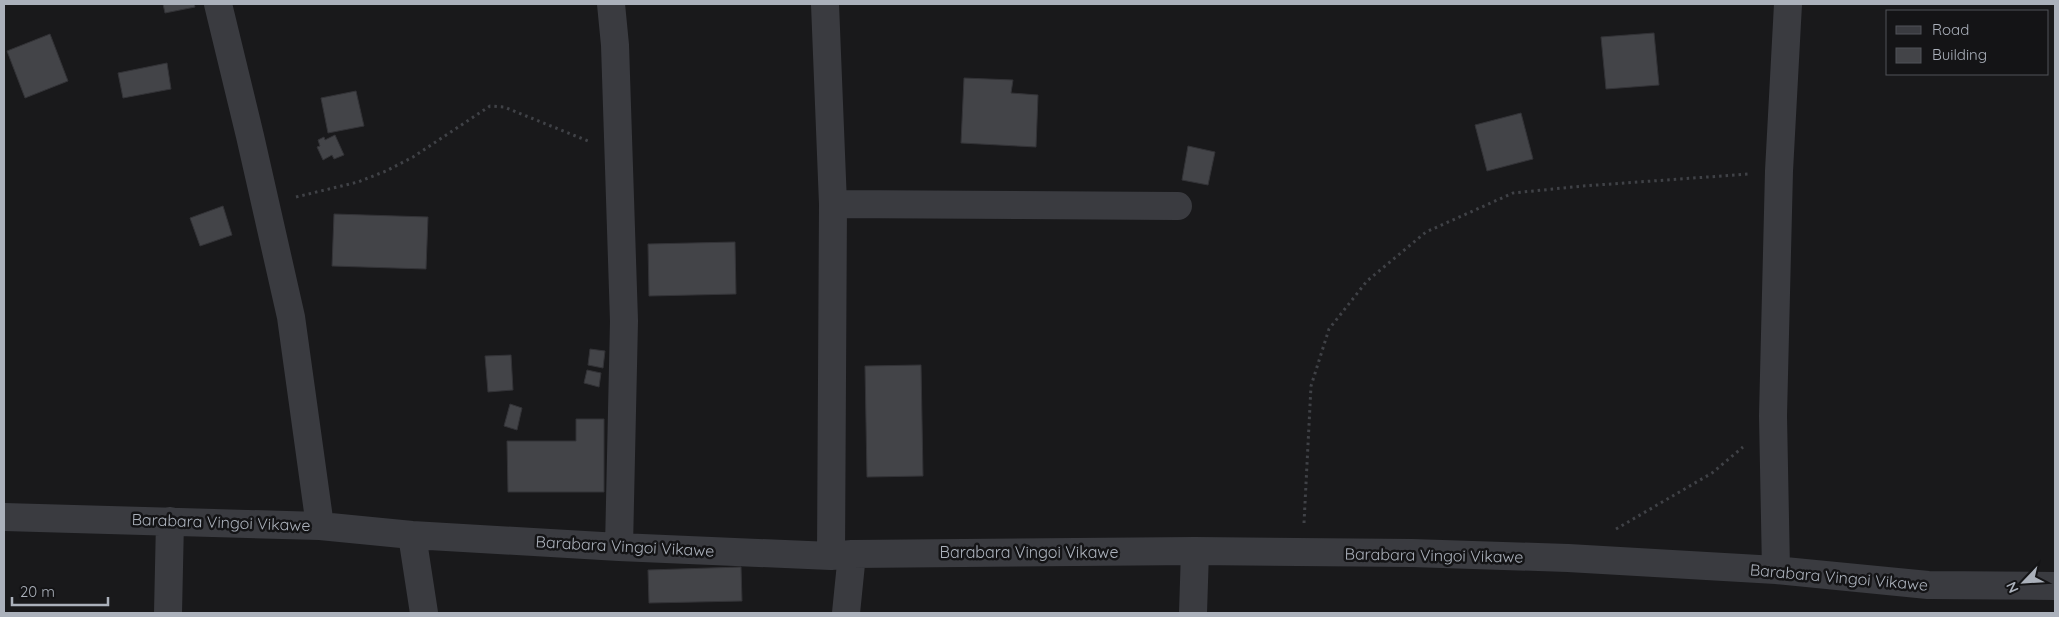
<svg xmlns="http://www.w3.org/2000/svg" width="2059" height="617" font-family="Quicksand,sans-serif">
<style>
.building{fill:#434448;stroke:#333337}
.lines{fill:none;stroke-linecap:round;stroke-linejoin:round}
.path{stroke:#404247;stroke-width:3;stroke-dasharray:2.5 4;stroke-linecap:butt}
.minor{stroke:#3a3b40;stroke-width:28}
.labels{text-anchor:middle;dominant-baseline:central;stroke-width:5;stroke-linejoin:round;paint-order:stroke}
.street-label{font-size:16px;fill:#abb1bb;stroke:#141416}
</style>
<rect width="100%" height="100%" fill="#19191b"/>
<path class="building" d="M 163,4 L 194,4 L 195,7 L 165,13 Z
M 1654,33 L 1659,85 L 1606,89 L 1601,37 Z
M 50,34 L 68,81 L 25,98 L 7,51 Z
M 167,63 L 171,89 L 123,98 L 118,73 Z
M 964,78 L 1013,80 L 1011,93 L 1038,95 L 1036,147 L 961,143 Z
M 356,91 L 364,126 L 328,133 L 321,98 Z
M 1521,113 L 1533,159 L 1487,171 L 1475,125 Z
M 335,135 L 344,155 L 334,159 L 332,155 L 323,160 L 317,147 L 320,146 L 318,140 L 324,137 L 325,140 Z
M 1188,146 L 1215,152 L 1208,185 L 1182,180 Z
M 223,206 L 232,235 L 200,246 L 190,218 Z
M 334,214 L 428,217 L 426,269 L 332,266 Z
M 735,242 L 736,294 L 649,296 L 648,244 Z
M 590,349 L 605,351 L 603,368 L 588,365 Z
M 511,355 L 513,390 L 488,392 L 485,356 Z
M 921,365 L 923,476 L 867,477 L 865,366 Z
M 587,370 L 601,373 L 599,387 L 584,383 Z
M 510,404 L 522,408 L 517,430 L 504,426 Z
M 576,419 L 604,419 L 604,492 L 508,492 L 507,441 L 576,441 Z
M 741,567 L 742,601 L 649,603 L 648,570 Z"/>
<g class="lines">
<path class="path" d="M 296,197 L 358,182 L 386,171 L 413,157 L 490,106 L 504,107 L 588,141
M 1304,523 L 1311,386 L 1329,329 L 1367,281 L 1426,232 L 1513,193 L 1583,186 L 1749,174
M 1616,529 L 1712,473 L 1743,447"/>
<path class="minor" d="M 218,4 L 250,136 L 291,317 L 320,526
M 611,4 L 615,45 L 624,321 L 619,547
M 825,4 L 833,204 L 831,556
M 833,204 L 1178,206
M 4,517 L 320,526 L 412,535 L 619,547 L 831,556 L 852,554 L 1195,551 L 1412,553 L 1568,558 L 1776,570 L 1928,585 L 2055,586
M 412,535 L 424,613
M 1776,570 L 1773,416 L 1779,171 L 1788,4
M 168,613 L 170,521
M 846,613 L 852,554
M 1193,613 L 1195,551"/>
</g>
<g class="labels">
<g class="street-label">
<text transform="translate(221 522) rotate(2)">Barabara Vingoi Vikawe</text>
<text transform="translate(625 546) rotate(3)">Barabara Vingoi Vikawe</text>
<text x="1029" y="552">Barabara Vingoi Vikawe</text>
<text transform="translate(1434 555) rotate(1)">Barabara Vingoi Vikawe</text>
<text transform="translate(1839 577) rotate(5)">Barabara Vingoi Vikawe</text>
</g>
</g>
<rect width="2059" height="617" fill="none" stroke="#abb1bb" stroke-width="10"/>
<rect x="1886" y="10" width="162" height="65" fill="#141416" stroke="#505358"/>
<rect x="1896" y="26" width="25" height="8" fill="#3a3b40" stroke="#505358"/>
<text x="1932" y="35" font-size="15" fill="#abb1bb">Road</text>
<rect x="1896" y="48" width="25" height="15" fill="#434448" stroke="#505358"/>
<text x="1932" y="60" font-size="15" fill="#abb1bb">Building</text>
<g transform="translate(2024 582) rotate(245)" stroke="#141416" stroke-width="4" paint-order="stroke">
<path d="M0-4L9 19L0 12L-9 19Z" fill="#abb1bb"/>
<text y="-8" font-size="14" font-weight="bold" text-anchor="middle" fill="#abb1bb">N</text>
</g>
<path d="M12 597v8h96v-8" fill="none" stroke="#abb1bb" stroke-width="2.5"/>
<text x="20" y="597" font-size="15" fill="#abb1bb" stroke="#141416" stroke-width="4" paint-order="stroke">20 m</text>
</svg>
